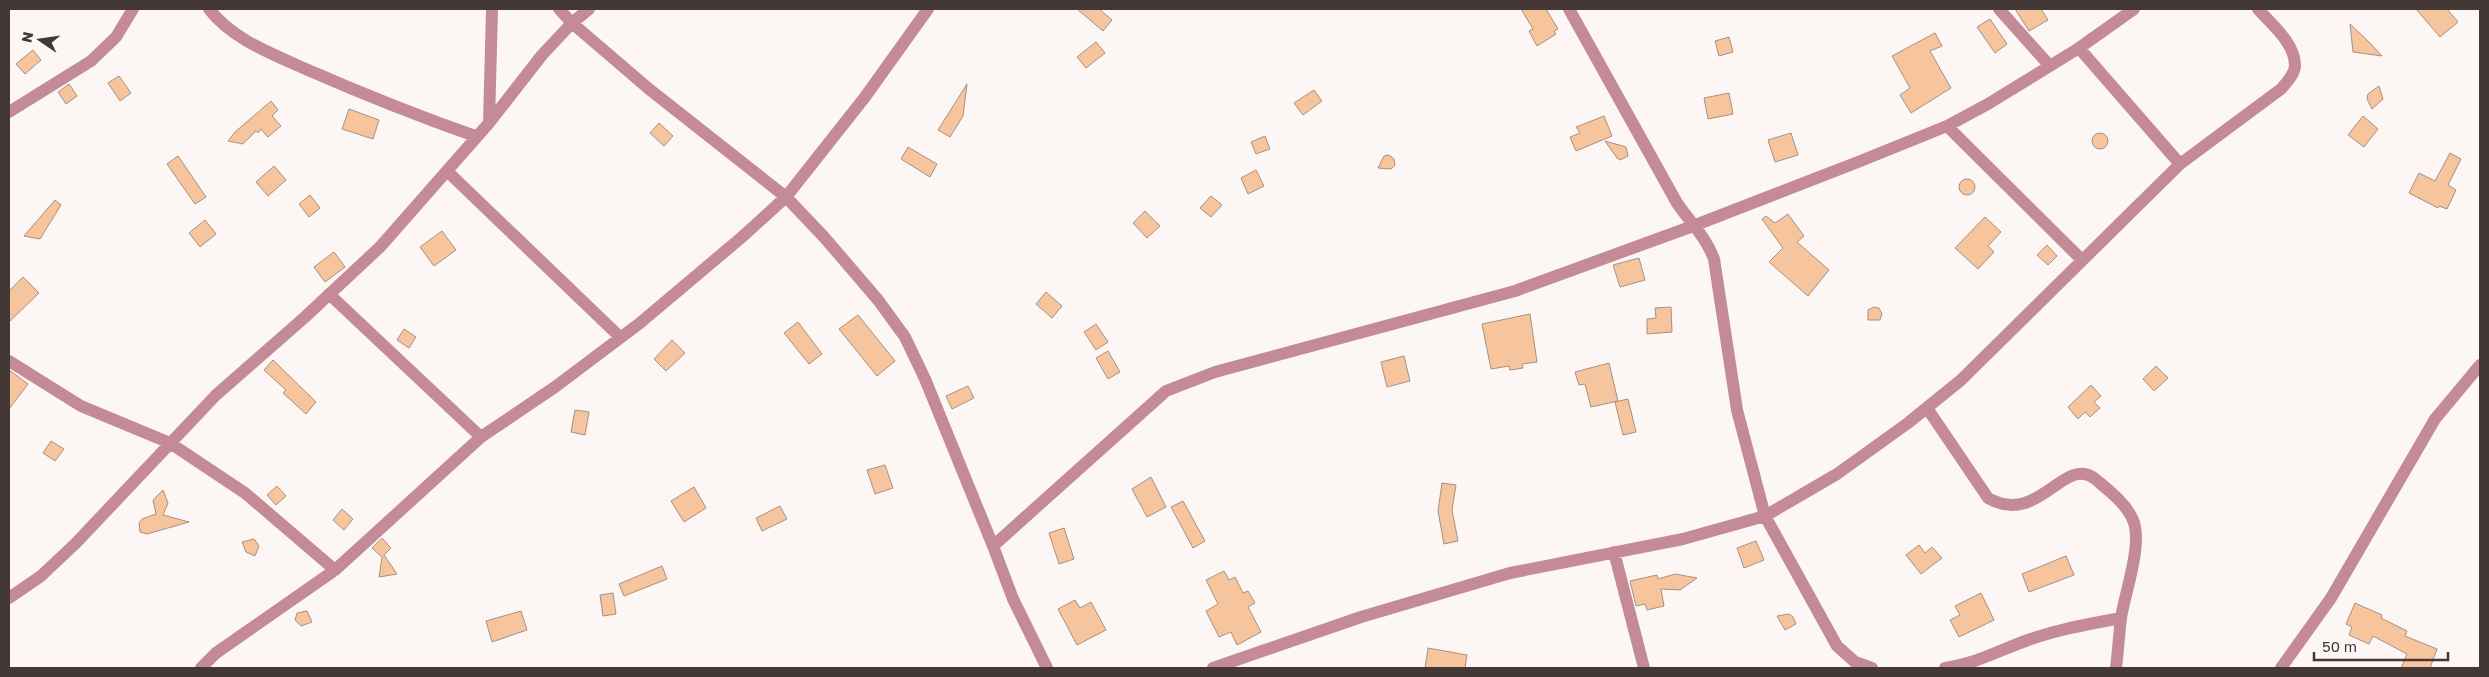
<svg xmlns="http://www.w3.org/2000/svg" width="2489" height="677" font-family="'Golos Text',sans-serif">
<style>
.building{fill:#f7c59d;stroke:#a69182}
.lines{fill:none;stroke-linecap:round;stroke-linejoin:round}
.minor{stroke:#c48b97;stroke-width:12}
</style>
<rect width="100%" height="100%" fill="#fcf6f5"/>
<path class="building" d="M 1077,9 L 1099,9 L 1112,20 L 1103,31 Z
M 1521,9 L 1546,9 L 1558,29 L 1554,31 L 1556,34 L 1537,46 L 1529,31 L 1533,29 Z
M 2015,9 L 2041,9 L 2048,20 L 2029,31 Z
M 2416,9 L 2447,9 L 2458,22 L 2440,37 Z
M 1990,19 L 2007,44 L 1995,53 L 1977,27 Z
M 2350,24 L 2368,41 L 2382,56 L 2353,52 Z
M 1935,33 L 1942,46 L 1930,51 L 1951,88 L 1911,113 L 1900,95 L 1910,88 L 1892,56 Z
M 1729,37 L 1733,52 L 1719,56 L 1715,41 Z
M 1096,42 L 1105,53 L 1086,68 L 1077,57 Z
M 33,50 L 41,60 L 25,74 L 16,64 Z
M 119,76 L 131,93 L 120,101 L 108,83 Z
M 69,84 L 77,96 L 66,104 L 58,92 Z
M 967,84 L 963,116 L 950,137 L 938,130 Z
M 2379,86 L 2383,99 L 2372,109 L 2367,99 L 2368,94 Z
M 1314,90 L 1322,101 L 1303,115 L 1294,103 Z
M 1729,93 L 1733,114 L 1708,119 L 1704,98 Z
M 271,101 L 278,110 L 272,116 L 281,126 L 268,137 L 261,129 L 258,133 L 256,131 L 243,144 L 228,141 L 235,132 Z
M 349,109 L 379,120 L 373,139 L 342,129 Z
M 1604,116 L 1612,136 L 1576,151 L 1570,137 L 1580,133 L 1576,127 Z
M 2363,116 L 2378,129 L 2364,147 L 2348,135 Z
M 659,123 L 673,136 L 664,146 L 650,133 Z
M 1791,133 L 1798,155 L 1775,162 L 1768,140 Z
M2092 141a8 8 0 1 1 16 0a8 8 0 1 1-16 0Z
M 1265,136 L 1270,149 L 1256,154 L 1251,142 Z
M 1605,141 L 1626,147 L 1628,156 L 1620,160 L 1617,158 Z
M 908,147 L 937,164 L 930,177 L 901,159 Z
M 2450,153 L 2461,159 L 2448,185 L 2456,190 L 2447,209 L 2439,206 L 2438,208 L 2409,193 L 2419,173 L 2435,181 Z
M 1389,155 L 1394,159 L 1395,165 L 1391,169 L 1378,168 L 1384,156 Z
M 178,156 L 206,197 L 195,204 L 167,164 Z
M 274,166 L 286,180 L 268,196 L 256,182 Z
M 1256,170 L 1264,186 L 1248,194 L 1241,178 Z
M1959 187a8 8 0 1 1 16 0a8 8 0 1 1-16 0Z
M 310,195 L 320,208 L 309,217 L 299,204 Z
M 1211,196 L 1222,205 L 1211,217 L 1200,208 Z
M 55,200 L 61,205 L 40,239 L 24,236 Z
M 1145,211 L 1160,226 L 1147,238 L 1133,223 Z
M 1788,214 L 1804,236 L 1797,242 L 1829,270 L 1808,296 L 1769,262 L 1783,248 L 1762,219 L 1766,216 L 1775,223 Z
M 1985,217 L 2001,232 L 1988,246 L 1994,252 L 1978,269 L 1955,248 Z
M 205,220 L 216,234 L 200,247 L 189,233 Z
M 442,231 L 456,250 L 434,266 L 420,247 Z
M 2047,245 L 2057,256 L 2048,265 L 2037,255 Z
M 334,252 L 345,267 L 325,282 L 314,267 Z
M 1639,258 L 1645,280 L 1620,287 L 1613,265 Z
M 23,277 L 39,293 L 9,322 L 9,291 Z
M 1046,292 L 1062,306 L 1052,318 L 1036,304 Z
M 1671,307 L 1672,332 L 1647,334 L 1647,319 L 1656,318 L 1655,308 Z
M 1874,307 L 1879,308 L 1882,314 L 1880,320 L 1868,320 L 1868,310 Z
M 1530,314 L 1537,362 L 1522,364 L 1523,368 L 1510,370 L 1509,366 L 1491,369 L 1482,324 Z
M 858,315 L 895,361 L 877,376 L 839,329 Z
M 798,322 L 822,354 L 809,364 L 784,333 Z
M 1096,324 L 1108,342 L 1096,350 L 1084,332 Z
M 404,329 L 416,337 L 409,348 L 397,340 Z
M 672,340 L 685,353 L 666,371 L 654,359 Z
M 1108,351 L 1120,372 L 1108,379 L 1096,358 Z
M 1404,356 L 1410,381 L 1387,387 L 1381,362 Z
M 273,360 L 316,402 L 306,414 L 283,393 L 286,390 L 264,370 Z
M 1609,363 L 1618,401 L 1591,407 L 1585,384 L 1579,385 L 1575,372 Z
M 2156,366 L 2168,378 L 2154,391 L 2143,379 Z
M 9,370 L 28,384 L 9,409 Z
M 2091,385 L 2101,396 L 2094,402 L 2100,408 L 2090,417 L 2085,412 L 2078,419 L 2068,407 Z
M 968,386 L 974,398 L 952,409 L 946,396 Z
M 1628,399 L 1636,432 L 1623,435 L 1615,402 Z
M 575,410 L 589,412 L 585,435 L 571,432 Z
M 51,441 L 64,449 L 55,461 L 43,453 Z
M 885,465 L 893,488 L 875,494 L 867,470 Z
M 1151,477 L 1166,507 L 1147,517 L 1132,489 Z
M 1442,483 L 1456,485 L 1452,510 L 1458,541 L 1444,544 L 1438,511 Z
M 277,486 L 286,496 L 276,505 L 267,495 Z
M 694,487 L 706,508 L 684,522 L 671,501 Z
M 163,490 L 168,503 L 163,515 L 189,522 L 147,534 L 140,532 L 139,523 L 142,519 L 156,514 L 153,500 Z
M 1183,501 L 1205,541 L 1193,548 L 1171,507 Z
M 780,506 L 787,519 L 762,531 L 756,518 Z
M 342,509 L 353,519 L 344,530 L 333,520 Z
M 1064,528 L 1074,559 L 1059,564 L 1049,533 Z
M 382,538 L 391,548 L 384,555 L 397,574 L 379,577 L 382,557 L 372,548 Z
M 254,539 L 259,546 L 255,556 L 246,552 L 242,542 Z
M 1756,541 L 1764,560 L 1744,568 L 1737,548 Z
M 1919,545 L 1925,553 L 1932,547 L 1942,558 L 1921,574 L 1906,555 Z
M 2066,556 L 2074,575 L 2029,592 L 2022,574 Z
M 662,566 L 667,579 L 624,596 L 619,584 Z
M 1224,571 L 1229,580 L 1235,577 L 1243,593 L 1248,591 L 1255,603 L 1248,607 L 1261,632 L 1237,645 L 1231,632 L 1219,637 L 1206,611 L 1218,604 L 1206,580 Z
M 1675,574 L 1697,578 L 1680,590 L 1661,589 L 1664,606 L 1647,610 L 1645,604 L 1636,606 L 1630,581 L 1657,575 L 1658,579 Z
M 613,593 L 616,614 L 603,616 L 600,595 Z
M 1981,593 L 1994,620 L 1959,637 L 1950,620 L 1960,615 L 1955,606 Z
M 1075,600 L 1080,608 L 1091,602 L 1106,630 L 1077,645 L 1058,609 Z
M 2355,603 L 2382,615 L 2381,618 L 2407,631 L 2405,636 L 2437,649 L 2430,668 L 2401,668 L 2407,654 L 2373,636 L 2369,644 L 2349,635 L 2352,627 L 2346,624 Z
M 307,611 L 312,622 L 301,626 L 295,620 L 297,613 Z
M 521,611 L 527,630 L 492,642 L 486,621 Z
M 1789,614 L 1793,617 L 1796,624 L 1785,630 L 1777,616 Z
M 1428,648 L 1467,655 L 1465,668 L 1425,668 Z"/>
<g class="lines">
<path class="minor" d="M 209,9 C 233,40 273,54 308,70 C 363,94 418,116 475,136
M 559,9 L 572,23 L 649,89 L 786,197 L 824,237 L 878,300 L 905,337 L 925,379 L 993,546
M 1569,9 L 1677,203 C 1690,222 1706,237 1714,259 L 1737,410 L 1765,516 L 1837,474 L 1908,423 L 1961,380 L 2180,164 L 2281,89 C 2287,82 2295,74 2295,65 C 2295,43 2271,24 2258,9
M 1999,9 L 2049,65
M 2079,48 L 2180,164
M 9,112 L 91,61 L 116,37 L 133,9
M 489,123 L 492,9
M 1947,126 L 2081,259
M 447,171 L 620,337
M 329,294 L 481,437
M 9,361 L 81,406 L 170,443 L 245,493 L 335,570
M 1927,408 L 1988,498 C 2038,527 2063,456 2094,478 C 2107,489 2126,503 2133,520 C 2143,544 2125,592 2121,618 C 2119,635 2118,652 2116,668
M 1614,552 L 1644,668
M 9,598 L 41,576 L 76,543 L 216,395 L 305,317 L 380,247 L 489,123 L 542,55 L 572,23 L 589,9
M 201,668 L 216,653 L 335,570 L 481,437 L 555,387 L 640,323 L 742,237 L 786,197 L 865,97 L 928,9
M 1047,668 L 1013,599 L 993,546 L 1166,391 L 1215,372 L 1515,291 L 1693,226 L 1858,162 L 1947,126 L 1988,104 L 2079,48 L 2134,9
M 1213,668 L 1361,617 L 1510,573 L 1683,539 L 1765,516 L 1837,646 L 1855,662 L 1872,668
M 1945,668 C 1975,664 2000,650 2028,640 C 2059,629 2089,624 2121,618
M 2281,668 L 2331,598 L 2435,419 L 2480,365"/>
</g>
<rect width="2489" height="677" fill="none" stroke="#433835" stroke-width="20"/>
<g transform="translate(40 40) rotate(283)" stroke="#fcf6f5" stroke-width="4" paint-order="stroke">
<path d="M0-4L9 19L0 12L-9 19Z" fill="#433835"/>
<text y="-8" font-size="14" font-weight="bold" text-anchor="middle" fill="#433835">N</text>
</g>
<path d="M2314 652v8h134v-8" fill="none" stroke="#433835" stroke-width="2.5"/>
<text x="2322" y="652" font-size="15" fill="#433835" stroke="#fcf6f5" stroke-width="4" paint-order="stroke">50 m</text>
</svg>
